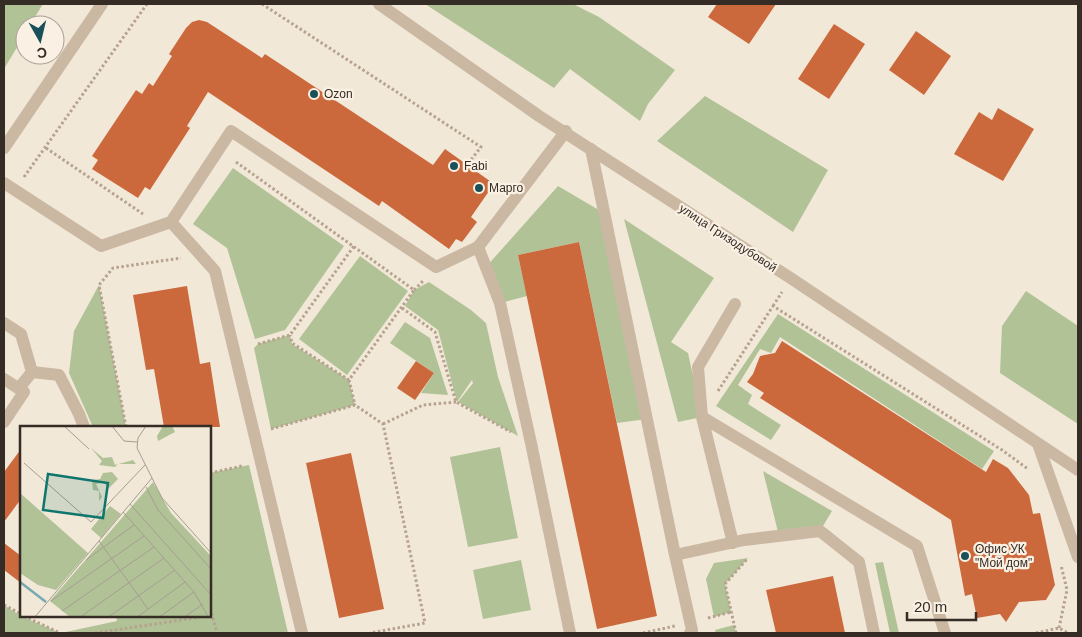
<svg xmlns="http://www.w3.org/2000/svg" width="1082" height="637" font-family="Helvetica,sans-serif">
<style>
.green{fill:#b1c297}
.building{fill:#cc693c}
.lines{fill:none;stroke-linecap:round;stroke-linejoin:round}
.path{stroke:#b6a28e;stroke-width:3;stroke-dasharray:2.5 2.5;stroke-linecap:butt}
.lane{stroke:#cbb8a3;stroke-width:12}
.street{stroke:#cbb8a3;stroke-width:12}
.poi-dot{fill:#1a5059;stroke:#faf1e4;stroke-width:2}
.labels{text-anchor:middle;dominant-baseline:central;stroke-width:4.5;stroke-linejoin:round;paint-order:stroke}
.poi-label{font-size:12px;fill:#352c26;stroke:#faf1e4;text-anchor:start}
.street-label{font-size:12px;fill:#352c26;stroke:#faf1e4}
.inset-river{fill:none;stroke:#76aab0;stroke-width:2.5}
.inset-road{fill:none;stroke:#a69d91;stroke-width:1}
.view{fill:#0f766e;fill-opacity:0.15;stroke:#0f766e;stroke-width:2.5}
.inset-edge{fill:none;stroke:#352c26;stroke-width:2.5}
</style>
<rect width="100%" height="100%" fill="#f2e8d8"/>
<path class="green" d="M 4,4 L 43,4 L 30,25 L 25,25 L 25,34 L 4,69 Z
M 425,4 L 573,4 L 599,17 L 675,70 L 648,104 L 640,121 L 570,69 L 554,88 Z
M 705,96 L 828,170 L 793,232 L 657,141 Z
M 233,168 L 344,246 L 285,330 L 255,339 L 227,248 L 193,224 Z
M 558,186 L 604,213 L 647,419 L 617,423 L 579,242 L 518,255 L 527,296 L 500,303 L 486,267 Z
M 624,219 L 714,278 L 671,342 L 688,353 L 702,417 L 678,422 Z
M 360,256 L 408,291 L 347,375 L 299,339 Z
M 429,282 L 471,310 L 486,323 L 498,377 L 518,436 L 458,402 L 473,383 L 472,380 L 457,402 L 438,330 L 405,306 L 414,290 Z
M 99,285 L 126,427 L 93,427 L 69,373 L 74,331 Z
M 1026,291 L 1078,326 L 1078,424 L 1000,373 L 1002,326 Z
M 778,314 L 994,451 L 982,469 L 780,337 L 771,353 L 760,349 L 738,385 L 752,395 L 748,404 L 781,425 L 771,440 L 716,406 Z
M 405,322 L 430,338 L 448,395 L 421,393 L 434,373 L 390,343 Z
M 290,335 L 292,344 L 349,380 L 355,405 L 271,429 L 254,348 L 258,344 Z
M 500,447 L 518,538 L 468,547 L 450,457 Z
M 249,465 L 288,633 L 61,633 L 117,621 L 116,616 L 210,616 L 210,473 Z
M 763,471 L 832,511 L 820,531 L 779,536 Z
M 748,558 L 725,584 L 731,612 L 714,617 L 706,579 L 714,563 Z
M 521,560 L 531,610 L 483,619 L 473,570 Z
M 883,562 L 899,633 L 890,633 L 875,563 Z
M 4,605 L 21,616 L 60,633 L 4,633 Z
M 734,625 L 736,633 L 716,633 L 715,630 Z"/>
<path class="building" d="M 717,4 L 776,4 L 749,44 L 708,17 Z
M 199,20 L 207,22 L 262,58 L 265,54 L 433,165 L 445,149 L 494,184 L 471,217 L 477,222 L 462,242 L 456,239 L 449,249 L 382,201 L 379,206 L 208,92 L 187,126 L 190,128 L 150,190 L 145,187 L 138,198 L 92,169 L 98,160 L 92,156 L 136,90 L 142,94 L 149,83 L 153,86 L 172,56 L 169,54 L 186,28 L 192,22 Z
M 834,24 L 865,44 L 829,99 L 798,79 Z
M 916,31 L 951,56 L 924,95 L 889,70 Z
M 998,108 L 1034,129 L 1003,181 L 954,154 L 979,112 L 992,120 Z
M 579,242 L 657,616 L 597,629 L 518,255 Z
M 187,286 L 200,364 L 210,362 L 220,427 L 164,427 L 154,369 L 146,370 L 133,295 Z
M 782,341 L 986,472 L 993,459 L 1008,468 L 1029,495 L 1033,514 L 1040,513 L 1055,585 L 1046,600 L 1019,602 L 1006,622 L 1000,614 L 977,618 L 972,594 L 965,596 L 951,520 L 760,398 L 764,393 L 747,382 L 753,374 L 760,356 L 775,353 Z
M 416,361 L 434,373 L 415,400 L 397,388 Z
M 21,449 L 21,499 L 4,522 L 4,472 Z
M 351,453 L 384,609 L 339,618 L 306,463 Z
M 4,543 L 21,556 L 21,583 L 4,570 Z
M 833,576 L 845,633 L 776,633 L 766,590 Z"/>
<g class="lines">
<path class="path" d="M 262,4 L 481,147 L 467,165
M 46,148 L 143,214
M 236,162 L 414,290 L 349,380 L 292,343 L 290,335
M 24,177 L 147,4
M 414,290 L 424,280
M 773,306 L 782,292
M 402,308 L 435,332 L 456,402 L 511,432
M 258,344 L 290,335 L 354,246
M 349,380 L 355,405
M 718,391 L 773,306 L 1002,450 L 1028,469
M 383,424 L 423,405 L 456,402
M 126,427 L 99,285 L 113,268 L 181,258
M 271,429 L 355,405 L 383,424 L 425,623 L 370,633
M 210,473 L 242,466 L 242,465
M 4,605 L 21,614
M 210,615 L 212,615 L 217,633
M 24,616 L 60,633
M 708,618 L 731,612
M 1059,628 L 1067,590 L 1061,565
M 95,633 L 208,616
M 643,633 L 675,626
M 736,633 L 725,584 L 748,558
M 1036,633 L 1059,628 L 1068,633"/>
<path class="lane" d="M 566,131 L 478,247 L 500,303 L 531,443 L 570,633
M 591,149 L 675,555 L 692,630 L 690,633
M 4,183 L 101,246 L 171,222 L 231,131 L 436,267 L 478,247
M 171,222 L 215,271 L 302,633
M 4,323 L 21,334 L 32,372
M 4,379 L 24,392 L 4,422
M 19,388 L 32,372 L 59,375 L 79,414 L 84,427
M 702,417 L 917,546 L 945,633
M 1038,444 L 1078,557
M 733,543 L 702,417 L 698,367 L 735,304
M 675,555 L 744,540 L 820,531 L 859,562 L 874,633"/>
<path class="street" d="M 379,4 L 539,116 L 792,279 L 1078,470
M 4,148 L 102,4"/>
</g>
<g class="poi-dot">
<circle cx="314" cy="94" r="5"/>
<circle cx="454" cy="166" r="5"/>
<circle cx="479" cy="188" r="5"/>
<circle cx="965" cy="556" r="5"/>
</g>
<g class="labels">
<g class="poi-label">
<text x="324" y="94">Ozon</text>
<text x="464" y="166">Fabi</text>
<text x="489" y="188">Марго</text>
<text x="975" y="549">Офис УК<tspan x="975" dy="14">"Мой дом"</tspan></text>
</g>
<g class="street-label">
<text transform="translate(728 238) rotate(33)">улица Гризодубовой</text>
</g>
</g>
<g transform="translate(20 426)">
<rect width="191" height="191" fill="#f2e8d8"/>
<path d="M 143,0 L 152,0 L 155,6 L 138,15 L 137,10 ZM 71,22 L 83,32 L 92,31 L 95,39 L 113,34 L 116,38 L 98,38 L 95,41 L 79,39 L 82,35 ZM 92,46 L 98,53 L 88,63 L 84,56 L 76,58 L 82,71 L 79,75 L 79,65 L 73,64 L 72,54 L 80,53 L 83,47 ZM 133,56 L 151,87 L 191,130 L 191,191 L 50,191 L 30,175 ZM 0,67 L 68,127 L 36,164 L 18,159 L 0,147 ZM 90,80 L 101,88 L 81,112 L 71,103 Z" fill="#b1c297"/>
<path class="inset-river" d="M 0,156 L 26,176"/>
<path class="inset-road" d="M 44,0 L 69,23M 92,0 L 104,15 L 117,16M 126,0 L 118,12 L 117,22 L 142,72 L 192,128M 4,37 L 71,96 L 125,39M 126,61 L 138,84 L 192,144M 110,78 L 192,170M 103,86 L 174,166 L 189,192M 79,115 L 128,183M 66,134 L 114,99M 31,175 L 124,110M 42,185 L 134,121M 14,192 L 132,52M 59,192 L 144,132M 87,192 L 155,144M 116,192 L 165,156M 138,192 L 174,166M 163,192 L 183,178"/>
<path class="view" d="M 28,48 L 88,57 L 83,92 L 23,84 Z"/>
<rect width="191" height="191" class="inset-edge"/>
</g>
<rect width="1082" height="637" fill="none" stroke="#352c26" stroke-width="10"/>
<g transform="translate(40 40) rotate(172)"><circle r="24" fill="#faf1e4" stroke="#aba298"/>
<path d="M0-4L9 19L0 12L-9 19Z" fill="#1a5059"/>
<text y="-8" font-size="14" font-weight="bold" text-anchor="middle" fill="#352c26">С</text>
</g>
<path d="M907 612v8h69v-8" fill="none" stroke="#352c26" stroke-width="2.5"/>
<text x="914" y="612" font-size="15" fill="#352c26" stroke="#faf1e4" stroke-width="4" paint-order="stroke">20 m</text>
</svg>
